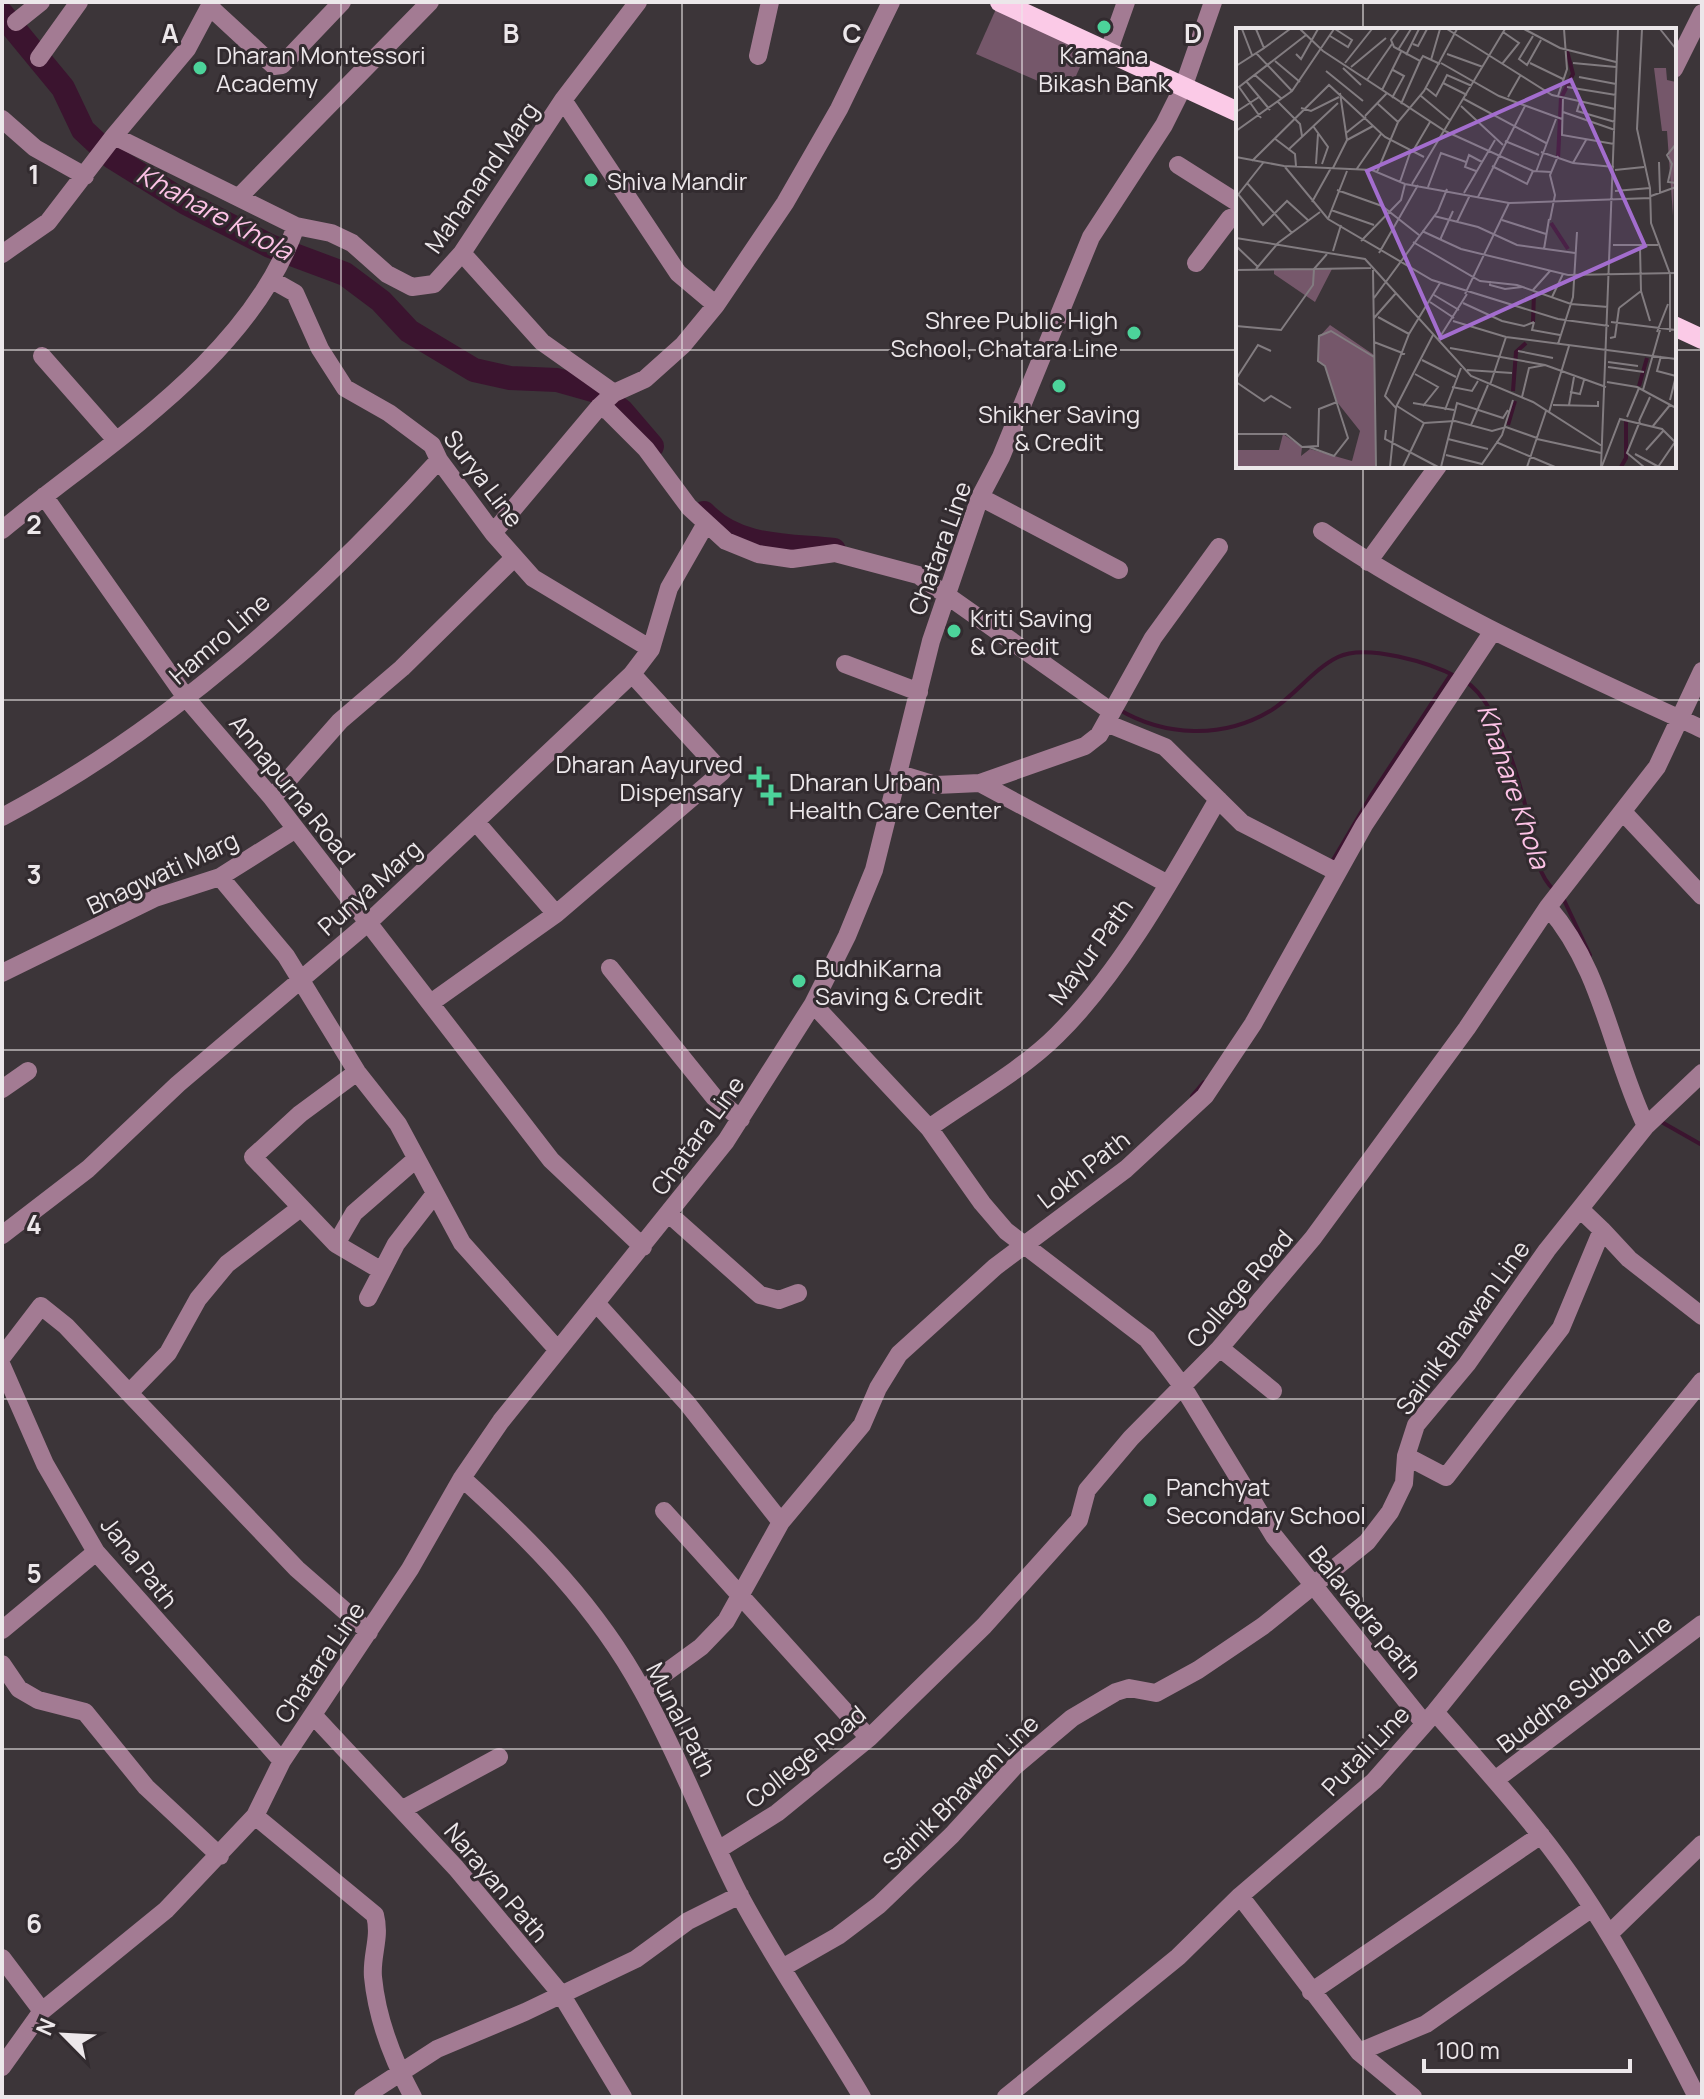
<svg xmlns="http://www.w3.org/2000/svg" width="1704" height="2099" font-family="Manrope,sans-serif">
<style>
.green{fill:#75576a}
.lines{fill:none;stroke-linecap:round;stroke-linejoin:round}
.stream{stroke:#3b142f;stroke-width:4}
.river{stroke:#3b142f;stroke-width:24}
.minor{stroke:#a37b93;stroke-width:18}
.major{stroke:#fbcae7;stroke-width:20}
.grid{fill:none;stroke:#ece7ea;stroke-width:2;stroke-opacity:0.55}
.poi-dot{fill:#4cd39a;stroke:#322b2f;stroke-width:3}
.labels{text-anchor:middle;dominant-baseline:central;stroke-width:6;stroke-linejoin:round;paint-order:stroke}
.poi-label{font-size:24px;fill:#ece7ea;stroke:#322b2f;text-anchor:start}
.street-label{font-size:24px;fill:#ece7ea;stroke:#322b2f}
.water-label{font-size:26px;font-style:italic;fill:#fec3e7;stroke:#322b2f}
.inset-river{fill:none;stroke:#3b142f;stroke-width:4}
.inset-road{fill:none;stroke:#827c80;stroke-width:2}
.view{fill:#a36dce;fill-opacity:0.15;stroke:#a36dce;stroke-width:4}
.inset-edge{fill:none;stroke:#ece7ea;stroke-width:4}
.grid-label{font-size:26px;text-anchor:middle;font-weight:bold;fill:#ece7ea;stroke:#322b2f;stroke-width:6;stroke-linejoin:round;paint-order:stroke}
</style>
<rect width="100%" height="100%" fill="#3c3539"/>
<path class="green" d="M 996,9 L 1088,49 L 1068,94 L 976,54 Z"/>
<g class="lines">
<path class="stream" d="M 1465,681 C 1497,701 1517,773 1526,808 C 1533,834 1533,871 1554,890
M 1118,709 C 1165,737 1223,739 1270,711 C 1294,697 1313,669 1338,657 C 1366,643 1431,663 1457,677
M 1333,860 L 1372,794 L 1451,674
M 1563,898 L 1590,955
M 1192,1096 L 1204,1082
M 1658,1120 L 1702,1145"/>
<path class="river" d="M 2,14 L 63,88 L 83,130 L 112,157 L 186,203 L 270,246 L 345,274 L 381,301 L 409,331 L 474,370 L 510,378 L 557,380 L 596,391 L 622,411 L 652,446
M 704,513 C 738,549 789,545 834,550"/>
<path class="minor" d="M 210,7 L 274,66 L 282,65 L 342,2
M 16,22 L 41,2
M 1109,50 L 1126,2
M 758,56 L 770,2
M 39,58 L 79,2
M 1674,69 L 1702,13
M 563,100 L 678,273 L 716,305
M 2,119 L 35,148 L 85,176
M 114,136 L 296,226 L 331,233 L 352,243 L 387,274 L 412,287 L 434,284 L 462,253 L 563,100 L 638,2
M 1178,165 L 1238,203
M 240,196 L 430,2
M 462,253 L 542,342 L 614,393
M 2,254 L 48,222 L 114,136 L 187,49 L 212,2
M 1196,263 L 1230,218
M 272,280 L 295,293 L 320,349 L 345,388 L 389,413 L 432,445 L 439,460 L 493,533 L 533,578 L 651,649
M 42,356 L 116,440
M 599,407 L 608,411 L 646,449 L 689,507 L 726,541 L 758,554 L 792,559 L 835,553 L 918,575 L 1112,712
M 44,496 L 187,699 L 272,798 L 551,1160 L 643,1247
M 980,497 L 1119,570
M 2,530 C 106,444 250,359 296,226
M 1322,531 C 1441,612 1572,669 1702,729
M 493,533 L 599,407 L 614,393 L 645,379 L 683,345 L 716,305 L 785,203 L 839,109 L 891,2
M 1368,562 L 1438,466
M 845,664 L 919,692
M 1106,723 L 1165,747 L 1242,823 L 1337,872
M 900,774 L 936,785 L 980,783 L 1085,746 L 1099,735 L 1153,638 L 1219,547
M 980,783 L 1166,883
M 272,798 L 340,721 L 402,668 L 514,558
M 1623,812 L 1702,896
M 2,817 C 169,729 312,599 439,460
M 476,822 L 556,914
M 220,877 L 286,956 L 357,1072 L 398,1124 L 462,1243 L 556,1348
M 1548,907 C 1603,970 1611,1053 1646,1126
M 610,968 L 714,1097 L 741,1119
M 2,973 L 155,898 L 220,877 L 296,829
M 432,1002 L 556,914 L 722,772 L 632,674
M 813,1004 L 929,1128 L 982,1203 L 1006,1231 L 1147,1339 L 1183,1387 L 1274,1536 L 1424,1723
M 357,1072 L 300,1114 L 253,1157 L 336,1244 L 354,1213 L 416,1159
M 2,1089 L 28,1071
M 929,1128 C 971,1098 1021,1071 1057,1035 C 1121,972 1173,877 1218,799
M 299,1209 L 227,1264 L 198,1299 L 168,1353 L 129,1393 L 297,1569 L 369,1632
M 669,1214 L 760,1295 L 779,1300 L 798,1293
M 1602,1230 L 1629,1259 L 1702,1316
M 2,1235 L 88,1169 L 178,1084 L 370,921 L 632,674 L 651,649 L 669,588 L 705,525
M 336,1244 L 382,1271
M 368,1298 L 396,1244 L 434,1195
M 596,1303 L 687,1403 L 781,1522
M 1220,1348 L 1273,1391
M 2,1357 L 41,1306 L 66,1326 L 129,1393
M 2,1366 L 45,1464 L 96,1552 L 282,1761
M 1406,1456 L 1446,1477 L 1561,1328 L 1602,1230 L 1580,1209
M 462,1478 C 532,1541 597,1607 642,1690 C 679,1756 705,1827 739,1894 C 776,1964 822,2029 862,2097
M 664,1511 L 869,1738
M 2,1630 L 96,1552
M 2,1664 L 19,1689 L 38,1700 L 85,1712 L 146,1787 L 220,1856
M 642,1690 L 701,1647 L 726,1621 L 781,1522 L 862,1425 L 878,1388 L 899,1354 L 995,1267 L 1126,1169 L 1205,1096 L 1253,1024 L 1364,825 L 1493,631
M 1435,1712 C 1470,1752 1506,1791 1539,1833 C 1603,1913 1651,2006 1697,2097
M 313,1715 L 456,1868 L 561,1994 L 623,2097
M 1495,1780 L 1702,1624
M 403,1809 L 499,1757
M 255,1816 L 375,1915 C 381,1938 371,1955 373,1977 C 377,2019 393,2060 413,2097
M 718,1850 L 777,1813 L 869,1738 L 984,1626 L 1079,1520 L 1087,1490 L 1131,1438 L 1219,1349 L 1313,1238 L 1467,1028 L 1548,907 L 1657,767 L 1702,671
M 1240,1896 L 1359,2052 L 1413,2097
M 1609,1934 L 1702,1844
M 2,1958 L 42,2011
M 782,1968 L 838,1936 L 879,1905 L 952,1835 L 1015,1766 L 1072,1718 L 1116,1692 L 1129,1688 L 1156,1693 L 1198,1670 L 1263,1626 L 1367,1542 L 1390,1512 L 1404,1483 L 1406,1456 L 1416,1425 L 1467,1364 L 1547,1250 L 1646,1126 L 1702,1073
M 1311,1992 L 1541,1835
M 1359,2052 L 1426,2024 L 1592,1908
M 2,2067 L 42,2011 L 166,1910 L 255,1816 L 282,1761 L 410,1569 L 462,1478 L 501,1421 L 726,1141 L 813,1004 L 847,936 L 874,870 L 931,641 L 980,497 L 1001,457 L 1091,237 L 1164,125 L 1184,85 L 1213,2
M 363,2097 L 437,2049 L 525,2012 L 636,1959 L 688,1921 L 740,1895
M 1006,2097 L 1178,1957 L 1240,1896 L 1374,1781 L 1435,1712 L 1702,1381"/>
<path class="major" d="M 1000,2 L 1238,112
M 1674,326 L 1702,339"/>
</g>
<path class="grid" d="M 341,2 L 341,2097M 682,2 L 682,2097M 1022,2 L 1022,2097M 1363,2 L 1363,30M 2,350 L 1238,350M 1674,350 L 1702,350M 1363,466 L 1363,2097M 2,700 L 1702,700M 2,1050 L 1702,1050M 2,1399 L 1702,1399M 2,1749 L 1702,1749"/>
<g class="poi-dot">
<circle cx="1104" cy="27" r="8"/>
<circle cx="200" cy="68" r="8"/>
<circle cx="591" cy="180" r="8"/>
<circle cx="1134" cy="333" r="8"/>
<circle cx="1059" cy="386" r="8"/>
<circle cx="954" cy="631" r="8"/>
<path d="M755 765h8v8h8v8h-8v8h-8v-8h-8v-8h8z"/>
<path d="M767 783h8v8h8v8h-8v8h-8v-8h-8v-8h8z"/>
<circle cx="799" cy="981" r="8"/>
<circle cx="1150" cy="1500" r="8"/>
</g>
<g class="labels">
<g class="poi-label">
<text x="216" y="54">Dharan Montessori<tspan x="216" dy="28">Academy</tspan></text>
<text x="1104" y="54" text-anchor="middle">Kamana<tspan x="1104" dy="28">Bikash Bank</tspan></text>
<text x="607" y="180">Shiva Mandir</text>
<text x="1118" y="319" text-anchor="end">Shree Public High<tspan x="1118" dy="28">School, Chatara Line</tspan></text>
<text x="1059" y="413" text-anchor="middle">Shikher Saving<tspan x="1059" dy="28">&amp; Credit</tspan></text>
<text x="970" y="617">Kriti Saving<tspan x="970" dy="28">&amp; Credit</tspan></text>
<text x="743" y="763" text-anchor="end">Dharan Aayurved<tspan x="743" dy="28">Dispensary</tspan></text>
<text x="789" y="781">Dharan Urban<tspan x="789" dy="28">Health Care Center</tspan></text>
<text x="815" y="967">BudhiKarna<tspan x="815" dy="28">Saving &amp; Credit</tspan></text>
<text x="1166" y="1486">Panchyat<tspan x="1166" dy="28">Secondary School</tspan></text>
</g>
<g class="street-label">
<text transform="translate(481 177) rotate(-55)">Mahanand Marg</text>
<text transform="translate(484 478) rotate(53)">Surya Line</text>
<text transform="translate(939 548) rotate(-70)">Chatara Line</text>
<text transform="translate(219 638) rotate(-41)">Hamro Line</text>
<text transform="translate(293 789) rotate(51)">Annapurna Road</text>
<text transform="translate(162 872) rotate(-25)">Bhagwati Marg</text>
<text transform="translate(369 887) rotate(-42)">Punya Marg</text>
<text transform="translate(1090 951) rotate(-54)">Mayur Path</text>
<text transform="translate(697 1135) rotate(-54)">Chatara Line</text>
<text transform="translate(1083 1169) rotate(-38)">Lokh Path</text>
<text transform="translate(1239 1288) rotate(-49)">College Road</text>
<text transform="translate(1462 1327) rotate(-54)">Sainik Bhawan Line</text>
<text transform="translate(140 1562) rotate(52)">Jana Path</text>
<text transform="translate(1366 1612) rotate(51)">Balavadra path</text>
<text transform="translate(319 1662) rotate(-56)">Chatara Line</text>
<text transform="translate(1584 1683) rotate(-37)">Buddha Subba Line</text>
<text transform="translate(682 1719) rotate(63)">Munal Path</text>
<text transform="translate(1365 1750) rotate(-46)">Putali Line</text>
<text transform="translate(805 1756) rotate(-39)">College Road</text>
<text transform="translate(960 1792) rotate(-45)">Sainik Bhawan Line</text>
<text transform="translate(497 1882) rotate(50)">Narayan Path</text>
</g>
<g class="water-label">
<text transform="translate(215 212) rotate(28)">Khahare Khola</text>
<text transform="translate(1514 786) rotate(71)">Khahare Khola</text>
</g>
</g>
<g transform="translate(1236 28)">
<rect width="440" height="440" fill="#3c3539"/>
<path d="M 418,40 L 430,40 L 431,52 L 440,54 L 437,188 L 431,103 L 426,103 ZM 96,241 L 79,274 L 38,246 L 38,242 ZM 94,297 L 138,327 L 140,439 L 0,439 L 0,422 L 43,422 L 47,406 L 66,419 L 65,428 L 74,421 L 116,433 L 124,403 L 101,374 L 89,338 L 82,334 L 83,309 Z" fill="#75576a"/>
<path class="inset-river" d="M 322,131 L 325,70 L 337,46 L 331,23M 315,195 L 332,221M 297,294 L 298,265M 403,358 L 411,330M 277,363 L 280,324 L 290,315M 272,397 L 279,373M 385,439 L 390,430 L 390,393"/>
<path class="inset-road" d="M 6,1 L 16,27M 64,1 L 87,23 L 209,103 L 297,143 L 315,144M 163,1 L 155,12 L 158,19 L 184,33 L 187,28 L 204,36M 211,1 L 316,67 L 379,81M 288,1 L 324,20 L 380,34M 406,1 L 401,101 L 414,160 L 415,195 L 434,246 L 434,304M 424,1 L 440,21M 94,8 L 112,19 L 116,12 L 99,1M 297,8 L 283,31 L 291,37 L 305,12M 177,16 L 182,18 L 191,1M 28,20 L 54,1M 162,22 L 175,1M 20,25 L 56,63M 60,26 L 65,31 L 82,1M 211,26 L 247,39M 170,27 L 183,1M 195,32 L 204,1M 39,33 L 64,54M 109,35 L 136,1M 205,35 L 263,68 L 326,91M 294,35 L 327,51M 337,35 L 380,39M 266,36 L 283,15 L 267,4M 0,38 L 28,20 L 20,1M 115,39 L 150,10M 107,40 L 125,57M 90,43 L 127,73M 19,47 L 46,71M 343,49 L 380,56M 131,52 L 156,16M 10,53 L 34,82M 331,59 L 380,67M 190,60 L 200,68 L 207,55M 146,62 L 165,24M 231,67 L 207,55 L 211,47 L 236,58M 185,68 L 215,93M 322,68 L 331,41 L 328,1M 272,69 L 284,48M 327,69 L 326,107 L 378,116M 156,70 L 168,48 L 157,42M 228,71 L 310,115M 344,73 L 341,83 L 379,94M 42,74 L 64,96 L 66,108M 142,76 L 162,94M 165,76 L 184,33M 225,78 L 267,117M 65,80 L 75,83 L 103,69M 0,84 L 23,69M 327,84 L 379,102M 129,88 L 151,65M 25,90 L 3,59 L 70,7M 77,98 L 92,119 L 86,136M 0,103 L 56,63 L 98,1M 110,105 L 130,89M 38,110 L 59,126 L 60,138M 111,112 L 137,98M 269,113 L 303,127M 440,116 L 431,127 L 436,136 L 432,154 L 440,155M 52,122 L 102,75M 177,123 L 194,94M 305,124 L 337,135 L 378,139M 0,129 L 48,138 L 136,142 L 169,156 L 273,175 L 415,170M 16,133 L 93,57 L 149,109 L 188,129M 423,134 L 424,165M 337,135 L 350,112M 80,136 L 82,106M 256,138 L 291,156 L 297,143M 49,139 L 92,191 L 196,252 L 322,291 L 373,298M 97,140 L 111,112 L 104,65M 120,142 L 145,106M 379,142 L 408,139M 240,143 L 229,139 L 233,127 L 246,134M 141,144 L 162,94 L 188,63 L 221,1M 300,144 L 320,91M 164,154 L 175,122M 11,155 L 56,205M 176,156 L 269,1M 192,159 L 205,125 L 230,134M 101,162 L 146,178 L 183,207M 379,163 L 414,160M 228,165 L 259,112M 2,166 L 27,197 L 51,173 L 73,193M 1,168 L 27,135M 415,168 L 440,159M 242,169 L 289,78M 76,174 L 95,140M 95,182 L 138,197M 198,188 L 242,199 L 281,217 L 339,225M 92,191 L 111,143M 266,192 L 310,206M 314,192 L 319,167 L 314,147 L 322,128M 221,194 L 234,167M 186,203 L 225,221 L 332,247 L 440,245M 0,210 L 129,231 L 235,348 L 297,374 L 366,418M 204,212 L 217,183M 125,213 L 165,172 L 169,156M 177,214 L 244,253 L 281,257 L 335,276 L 372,279M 377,217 L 422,217M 0,218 L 22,239M 308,221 L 313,191M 97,223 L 105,197M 143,225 L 182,157M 20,241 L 42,215 L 84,184M 0,242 L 78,241 L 91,226M 137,242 L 140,439M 254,253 L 254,257 L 269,261 L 286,259M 297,262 L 314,243M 405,263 L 414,293M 229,266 L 273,175M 198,267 L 223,282M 316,269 L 327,246M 138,270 L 202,183 L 211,161M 194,274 L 218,290M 227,275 L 266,293 L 288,298 L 298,294M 383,280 L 405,263 L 404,219M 142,289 L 173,306M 138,290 L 160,265M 217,293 L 270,309 L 440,331M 298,294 L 296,302 L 324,307M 375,294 L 440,302M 0,298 L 45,302 L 77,257 L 78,241 L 135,240M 421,304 L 432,276M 374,310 L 379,309 L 383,280M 202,312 L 231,266M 138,314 L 169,326M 322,316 L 337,269 L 341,204M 214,320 L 309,337 L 370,359M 282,323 L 317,330M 425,328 L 421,343 L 440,348 L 434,372M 186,332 L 220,349M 372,334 L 402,338M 372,339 L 408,344M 231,342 L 276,345M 179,346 L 202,359 L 187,378M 0,351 L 22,317 L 35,323M 0,354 L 28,373 L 35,368 L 55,380M 371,354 L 401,359 L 440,380M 254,357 L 270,309M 216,359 L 236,363 L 242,353M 407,362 L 424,302M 334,364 L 344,366 L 348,352M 286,369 L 293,340 L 309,337M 177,375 L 218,382M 317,377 L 362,378 L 362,373M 333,377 L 338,349M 161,378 L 188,395 L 219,393 L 256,403 L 270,399 L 301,410M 160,379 L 197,307M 209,382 L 225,340M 313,384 L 333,318M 391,389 L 403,360M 403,393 L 414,369M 404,393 L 391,425 L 408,439M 235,397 L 252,357M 417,398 L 434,377M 150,402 L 149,411 L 202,439M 0,406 L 50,406 L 66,419 L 82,418 L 83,381 L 101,374M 212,411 L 252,421M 301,411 L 365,425M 260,414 L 319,439M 73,419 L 98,428 L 112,410 L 89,338 L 82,333 L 83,308 L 95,303 L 138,329M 410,422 L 428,402M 399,426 L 423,439M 210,427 L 246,436 L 266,407 L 277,372M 366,438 L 384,391 L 426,401 L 440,415M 154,439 L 160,380 L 149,368 L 173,306 L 204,255M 167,439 L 188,395M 205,439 L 221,375 L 267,390 L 272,382M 291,439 L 310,383M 365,439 L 382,1M 422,439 L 439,414"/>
<path class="view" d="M 335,52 L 409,218 L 205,310 L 131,143 Z"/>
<rect width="440" height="440" class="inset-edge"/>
</g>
<g class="grid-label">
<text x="170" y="43">A</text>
<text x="511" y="43">B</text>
<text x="852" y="43">C</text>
<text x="1193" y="43">D</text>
<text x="34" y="184">1</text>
<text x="34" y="534">2</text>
<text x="34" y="884">3</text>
<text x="34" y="1234">4</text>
<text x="34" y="1583">5</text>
<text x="34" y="1933">6</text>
</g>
<rect width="1704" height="2099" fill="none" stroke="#ece7ea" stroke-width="8"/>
<g transform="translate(64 2035) rotate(294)" stroke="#322b2f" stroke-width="6" paint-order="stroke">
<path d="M0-6L14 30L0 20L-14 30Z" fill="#ece7ea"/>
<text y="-12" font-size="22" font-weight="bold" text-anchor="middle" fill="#ece7ea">N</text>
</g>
<path d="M1424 2059v12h206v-12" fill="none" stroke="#ece7ea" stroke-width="4"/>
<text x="1436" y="2059" font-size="24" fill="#ece7ea" stroke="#322b2f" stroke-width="6" paint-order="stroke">100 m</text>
</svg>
